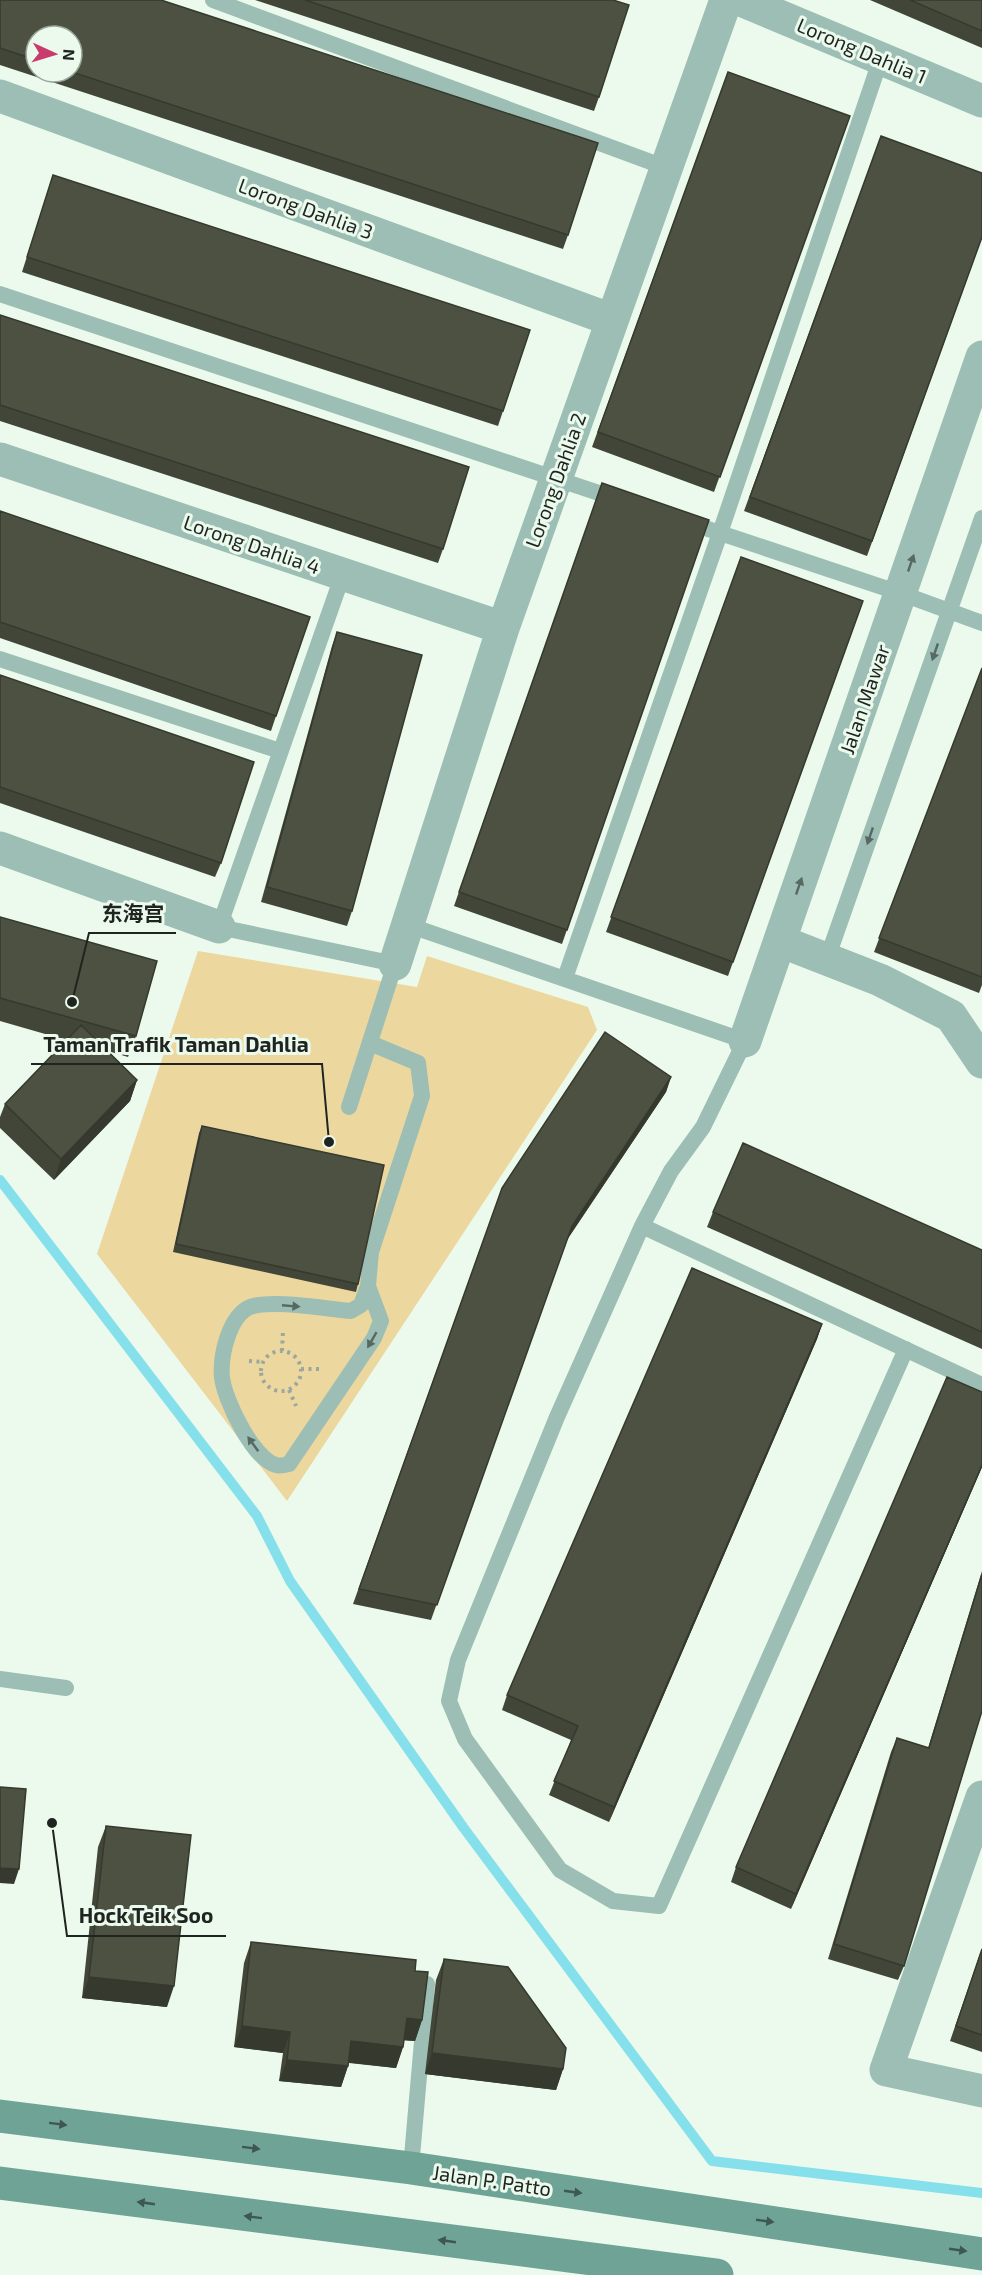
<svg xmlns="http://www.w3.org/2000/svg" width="982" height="2275" font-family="'Exo 2','Noto Sans SC',sans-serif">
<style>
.green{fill:#ecd89f}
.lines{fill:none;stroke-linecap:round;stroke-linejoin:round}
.stream{stroke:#86e0ec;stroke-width:10}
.path{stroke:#9ca79d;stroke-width:4;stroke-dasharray:3 4.5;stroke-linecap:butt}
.lane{stroke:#9cbeb5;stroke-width:16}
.street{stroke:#9cbeb5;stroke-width:33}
.secondary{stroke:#6ea396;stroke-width:33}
.wall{fill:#424639;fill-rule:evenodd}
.shaded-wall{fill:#36392e}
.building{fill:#4d5142;stroke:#36392e;stroke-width:1.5}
.oneway{fill:#576963}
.oneway2{fill:#3f574f}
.labels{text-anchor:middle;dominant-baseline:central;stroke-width:6;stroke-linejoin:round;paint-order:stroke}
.street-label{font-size:20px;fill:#1f2420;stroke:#ebfaec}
.leader{fill:none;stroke:#1f2420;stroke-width:2}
.callout-dot{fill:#1f2420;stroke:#ebfaec;stroke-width:2}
.callout-label{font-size:21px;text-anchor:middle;font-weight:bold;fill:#1f2420;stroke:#ebfaec;stroke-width:6;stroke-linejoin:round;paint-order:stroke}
</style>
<rect width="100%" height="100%" fill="#ebfaec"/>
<path class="green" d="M 198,951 L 417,987 L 427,956 L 588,1007 L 597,1030 L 287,1501 L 97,1254 Z"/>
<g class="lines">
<path class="stream" d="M 0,1180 L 257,1516 L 290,1581 L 463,1827 L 712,2161 L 982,2193"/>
<path class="path" d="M261 1371a20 20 0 1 1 40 0a20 20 0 1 1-40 0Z
M 282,1351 L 283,1330
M 249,1361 L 263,1362
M 301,1369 L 319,1369
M 289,1390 L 296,1406"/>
<path class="lane" d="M 213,0 L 667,168
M 0,294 L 620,500
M 687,522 L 900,593 L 982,623
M 343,574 L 219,927 L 395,964 L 349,1107
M 0,659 L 280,751
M 408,925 L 745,1041 L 703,1127 L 671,1171 L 642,1226 L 557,1417 L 458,1660 L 449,1701 L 465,1739 L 560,1870 L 613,1901 L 659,1906 L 906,1349
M 827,959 L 982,518
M 565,978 L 720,533 L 881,58
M 642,1226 L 982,1385
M 368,1286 L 381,1321 L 374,1338 L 289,1464 C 285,1465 279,1466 276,1465 C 253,1459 224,1399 222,1377 C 220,1356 229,1316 250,1307 C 270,1299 327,1309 351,1311 L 361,1305 L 368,1286 L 371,1252 L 422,1096 L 418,1063 L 370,1043
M 0,1679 L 66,1688
M 411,2168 L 427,1984"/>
<path class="street" d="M 741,0 L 982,101
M 0,96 L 612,320
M 0,459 L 503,628
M 0,848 L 219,927
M 780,941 L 880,980 L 951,1016 L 982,1062
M 395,964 L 503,628 L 726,0
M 745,1041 L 982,357
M 982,1797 L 886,2070 L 982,2091"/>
<path class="secondary" d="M 0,2116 L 411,2168 L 982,2254
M 0,2183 L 717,2275"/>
</g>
<path class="wall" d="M 0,0 L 568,235 L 563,249 L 0,65 ZM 36,36 L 72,72 L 36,72 Z
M 255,0 L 613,0 L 599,97 L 594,111 Z
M 870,0 L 982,0 L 982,48 Z
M 728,72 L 850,116 L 714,492 L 592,447 Z
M 881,136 L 982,237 L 867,556 L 744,511 Z
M 53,175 L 503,411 L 498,426 L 22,272 Z
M 0,315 L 443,549 L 438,563 L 0,421 Z
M 602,483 L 709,520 L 562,944 L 454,906 Z
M 0,511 L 276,716 L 271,731 L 0,638 Z
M 741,557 L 863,601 L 728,976 L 606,932 Z
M 337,632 L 352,911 L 347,926 L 261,902 L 332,646 Z
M 982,668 L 982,985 L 979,993 L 874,952 Z
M 0,675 L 221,863 L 215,877 L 0,803 Z
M 0,917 L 136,1036 L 128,1057 L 108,1051 L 137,1080 L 130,1101 L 54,1180 L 0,1128 L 0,1117 L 5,1104 L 66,1040 L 0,1021 Z
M 671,1077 L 666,1092 L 567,1240 L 431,1620 L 353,1604 L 502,1188 Z
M 202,1126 L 358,1284 L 356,1292 L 173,1252 L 199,1133 Z
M 713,1212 L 982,1250 L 982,1349 L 707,1227 Z
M 822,1324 L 817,1339 L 609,1822 L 549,1795 L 571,1740 L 502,1710 L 507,1695 Z
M 982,1392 L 982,1467 L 791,1909 L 731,1882 L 736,1867 Z
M 982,1571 L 982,1711 L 904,1966 L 898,1980 L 828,1959 L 891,1752 L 897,1738 L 928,1748 Z
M 106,1826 L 167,2007 L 82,1998 L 98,1847 Z
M 251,1942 L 415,1971 L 422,2020 L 415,2041 L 404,2040 L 403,2047 L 396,2068 L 349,2063 L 341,2087 L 279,2081 L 283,2053 L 234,2047 L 244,1963 Z
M 982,1948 L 982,2052 L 950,2041 Z
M 444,1959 L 563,2069 L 556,2090 L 425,2074 L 436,1980 Z"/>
<path class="shaded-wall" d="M 671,1077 L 666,1092 L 566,1241 L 572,1226 Z
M 137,1080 L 130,1101 L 54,1180 L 61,1159 Z
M 822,1324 L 817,1339 L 609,1822 L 614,1807 Z
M 982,1465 L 982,1467 L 791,1909 L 796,1894 Z
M 0,1868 L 19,1869 L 14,1884 L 0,1883 Z
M 89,1977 L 174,1986 L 167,2007 L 82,1998 Z
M 407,2018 L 422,2020 L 415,2041 L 399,2040 Z
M 242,2026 L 290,2032 L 283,2053 L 234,2047 Z
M 351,2041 L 403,2047 L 396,2068 L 344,2062 Z
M 432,2053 L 563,2069 L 556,2090 L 425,2074 Z
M 287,2060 L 348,2066 L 341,2087 L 279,2081 Z"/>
<path class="building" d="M 0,0 L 161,0 L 598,143 L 568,235 L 72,72 L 72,36 L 36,36 L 36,60 L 0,48 Z
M 305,0 L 613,0 L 629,5 L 599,97 Z
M 910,0 L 982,0 L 982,31 Z
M 728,72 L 850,116 L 720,477 L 598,432 Z
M 881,136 L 982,173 L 982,237 L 872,541 L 750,497 Z
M 53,175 L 530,330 L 503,411 L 27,257 Z
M 0,315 L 469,467 L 443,549 L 0,405 Z
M 602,483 L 709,520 L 567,930 L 459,892 Z
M 0,511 L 310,617 L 276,716 L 0,622 Z
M 741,557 L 863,601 L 733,962 L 611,917 Z
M 337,632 L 422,655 L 352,911 L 267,887 Z
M 982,668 L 982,977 L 879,938 Z
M 0,675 L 254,762 L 221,863 L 0,787 Z
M 0,917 L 157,961 L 136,1036 L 0,998 Z
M 81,1025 L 137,1080 L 61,1159 L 5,1104 Z
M 605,1032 L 671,1077 L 572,1226 L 437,1605 L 359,1589 L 502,1188 Z
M 202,1126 L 384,1165 L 358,1284 L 176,1244 Z
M 743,1143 L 982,1250 L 982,1332 L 713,1212 Z
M 692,1268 L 822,1324 L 614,1807 L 554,1781 L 578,1726 L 507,1695 Z
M 947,1377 L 982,1392 L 982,1465 L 796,1894 L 736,1867 Z
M 982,1574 L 982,1711 L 904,1966 L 834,1944 L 897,1738 L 929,1748 Z
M 0,1787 L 26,1789 L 19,1869 L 0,1868 Z
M 106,1826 L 191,1835 L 174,1986 L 89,1977 Z
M 251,1942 L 416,1960 L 415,1971 L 428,1972 L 422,2020 L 407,2018 L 403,2047 L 351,2041 L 348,2066 L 287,2060 L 290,2032 L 242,2026 Z
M 982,1949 L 982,2035 L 956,2026 Z
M 444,1959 L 508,1967 L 566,2048 L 563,2069 L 432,2053 Z"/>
<defs><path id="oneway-solid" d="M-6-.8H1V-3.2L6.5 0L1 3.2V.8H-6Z" transform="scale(1.5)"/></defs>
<g class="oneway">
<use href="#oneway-solid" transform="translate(911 563) rotate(-71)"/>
<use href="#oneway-solid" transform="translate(935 652) rotate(109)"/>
<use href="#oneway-solid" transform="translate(870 836) rotate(109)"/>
<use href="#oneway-solid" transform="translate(799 886) rotate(-71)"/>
<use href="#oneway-solid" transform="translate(291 1306) rotate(5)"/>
<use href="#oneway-solid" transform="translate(372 1340) rotate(120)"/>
<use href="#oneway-solid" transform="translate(253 1444) rotate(-126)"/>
</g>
<g class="oneway2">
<use href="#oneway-solid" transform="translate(58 2124) rotate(7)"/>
<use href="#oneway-solid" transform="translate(251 2148) rotate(7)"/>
<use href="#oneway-solid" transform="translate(573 2192) rotate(8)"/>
<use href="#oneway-solid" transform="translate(146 2203) rotate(-172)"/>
<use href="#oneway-solid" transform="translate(253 2217) rotate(-173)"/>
<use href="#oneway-solid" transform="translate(765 2221) rotate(8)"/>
<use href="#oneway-solid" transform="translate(447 2241) rotate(-172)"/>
<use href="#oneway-solid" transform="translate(958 2250) rotate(8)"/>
</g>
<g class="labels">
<g class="street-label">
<text transform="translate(862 50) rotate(23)">Lorong Dahlia 1</text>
<text transform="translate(306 208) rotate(20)">Lorong Dahlia 3</text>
<text transform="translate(555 480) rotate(-70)">Lorong Dahlia 2</text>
<text transform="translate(252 544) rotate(19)">Lorong Dahlia 4</text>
<text transform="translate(864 699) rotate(-71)">Jalan Mawar</text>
<text transform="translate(492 2180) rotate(8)">Jalan P. Patto</text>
</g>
</g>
<path class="leader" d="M72 1002L89 933H176M329 1142L322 1064H31M52 1823L67 1936H226"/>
<g class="callout-dot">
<circle cx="72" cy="1002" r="6"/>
<circle cx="329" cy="1142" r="6"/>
<circle cx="52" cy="1823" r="6"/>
</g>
<g class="callout-label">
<text x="133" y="921">东海宫</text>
<text x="176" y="1052">Taman Trafik Taman Dahlia</text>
<text x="146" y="1923">Hock Teik Soo</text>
</g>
<g transform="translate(54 54) rotate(94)"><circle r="28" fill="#ebfaec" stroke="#99a49a" stroke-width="1.5"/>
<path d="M0-4.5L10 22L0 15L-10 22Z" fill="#c83b6c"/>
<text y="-9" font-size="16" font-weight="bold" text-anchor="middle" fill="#1f2420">N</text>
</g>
</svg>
